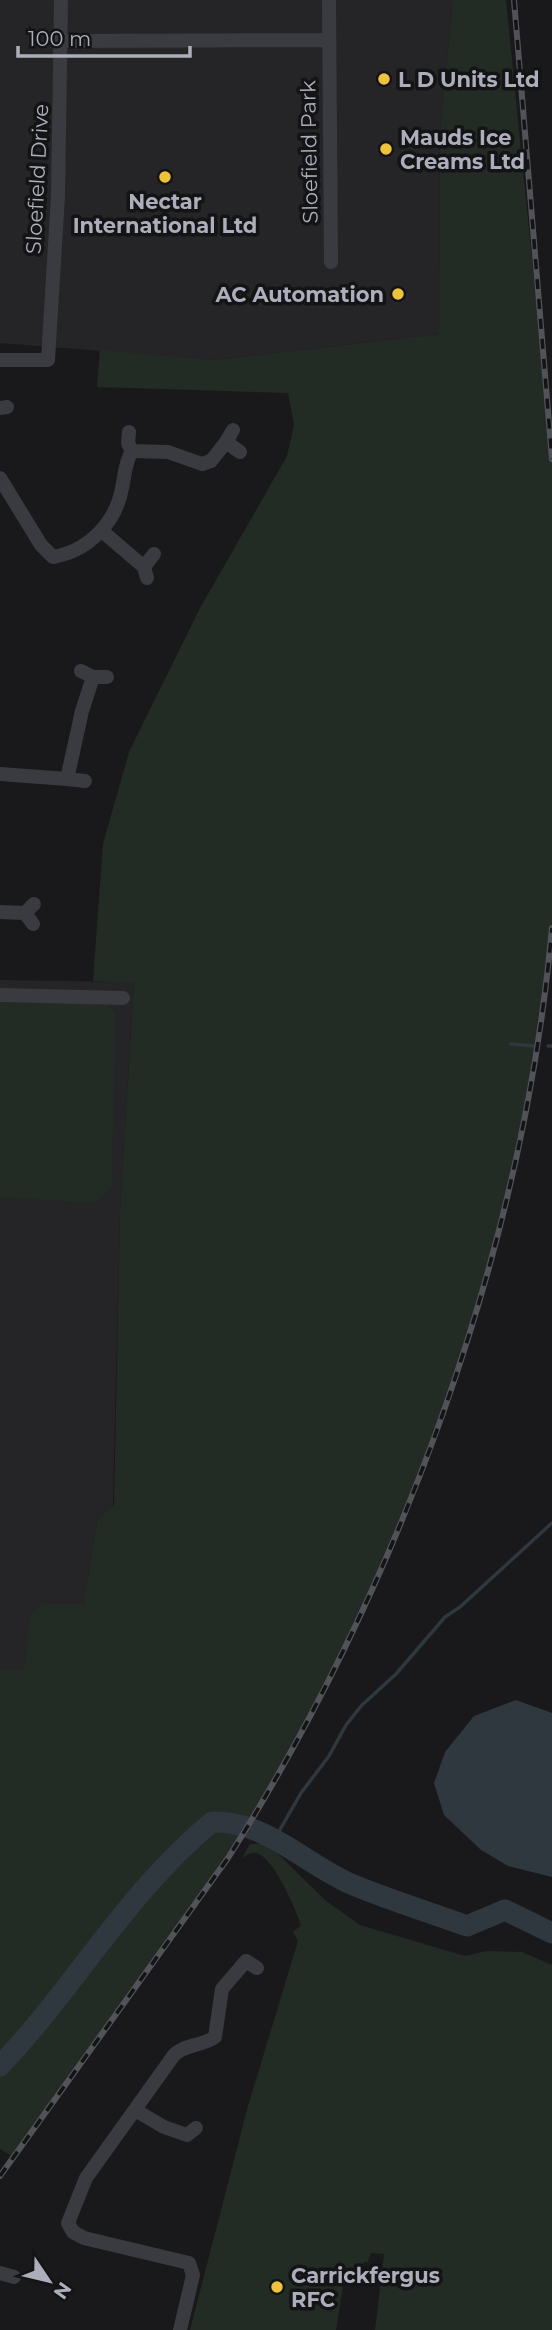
<svg xmlns="http://www.w3.org/2000/svg" width="552" height="2330" font-family="Montserrat,sans-serif">
<style>
.built{fill:#252528}
.green{fill:#232b25}
.water{fill:#2f373f}
.lines{fill:none;stroke-linecap:round;stroke-linejoin:round}
.stream{stroke:#2f373f;stroke-width:3.5}
.river{stroke:#2f373f;stroke-width:21}
.street{stroke:#3a3b40;stroke-width:14}
.rail-casing{stroke:#515359;stroke-width:6}
.rail{stroke:#141416;stroke-width:3.5;stroke-dasharray:10;stroke-linecap:butt}
.poi-dot{fill:#efc23e;stroke:#141416;stroke-width:2.5}
.labels{text-anchor:middle;dominant-baseline:central;stroke-width:7;stroke-linejoin:round;paint-order:stroke}
.poi-label{font-size:21px;font-weight:bold;fill:#acafbb;stroke:#141416;text-anchor:start}
.street-label{font-size:21px;fill:#acafbb;stroke:#141416}
</style>
<rect width="100%" height="100%" fill="#19191b"/>
<path class="built" d="M 0,0 L 453,0 L 440,130 L 439,334 L 215,360 L 0,343 Z
M 0,980 L 134,982 L 120,1211 L 113,1506 L 97,1520 L 59,1767 L 0,1775 Z"/>
<path class="green" d="M 453,0 L 506,0 L 552,459 L 552,928 L 542,1010 L 514,1161 L 496,1240 L 470,1331 L 420,1472 L 393,1541 L 344,1649 L 258,1811 L 228,1858 L 13,2157 L 0,2149 L 0,1670 L 24,1670 L 31,1613 L 43,1604 L 84,1604 L 97,1520 L 114,1505 L 120,1211 L 134,983 L 93,981 L 103,844 L 129,752 L 200,608 L 287,456 L 294,425 L 288,393 L 97,387 L 100,350 L 215,360 L 439,334 L 440,130 Z
M 0,1002 L 105,1003 L 115,1013 L 112,1187 L 96,1203 L 0,1197 Z
M 267,1843 L 325,1900 L 360,1925 L 465,1956 L 487,1951 L 522,1952 L 552,1965 L 552,2330 L 375,2330 L 384,2254 L 371,2253 L 368,2262 L 364,2262 L 363,2271 L 345,2274 L 336,2330 L 190,2330 L 248,2106 L 298,1941 L 293,1932 L 301,1925 C 296,1910 271,1849 252,1853 C 248,1854 245,1856 242,1858 L 250,1844 Z"/>
<path class="water" d="M 516,1700 L 552,1713 L 552,1877 L 508,1866 L 481,1850 L 444,1815 L 434,1783 L 445,1752 L 474,1716 Z"/>
<g class="lines">
<path class="stream" d="M 511,1044 L 535,1046
M 548,1046 L 552,1046
M 274,1840 L 301,1793 L 329,1756 L 346,1725 L 362,1705 L 396,1674 L 445,1617 L 460,1607 L 552,1523"/>
<path class="river" d="M 0,2066 C 74,1988 128,1891 212,1822 C 265,1820 305,1864 351,1884 C 389,1900 429,1912 467,1926 L 505,1910 L 552,1933"/>
<path class="street" d="M 329,0 L 331,262
M 62,41 L 329,40
M 0,360 L 48,360 L 58,196 L 61,0
M 0,408 L 7,407
M 233,430 L 226,442 L 240,452
M 129,432 L 128,443 L 132,451
M 0,478 L 41,545 L 53,557 C 88,551 116,523 122,488 C 125,475 125,462 132,451 L 168,452 L 202,464 L 211,461 L 226,442
M 102,531 L 144,567
M 147,578 L 144,567 L 154,554
M 81,671 L 93,677 L 107,677
M 0,774 L 67,779 L 82,711 L 93,677
M 67,779 L 85,781
M 0,912 L 25,913
M 33,924 L 25,913 L 34,904
M 0,995 L 123,998
M 135,2110 L 164,2127 L 187,2135 L 196,2128
M 0,2273 L 14,2277
M 180,2330 L 193,2275 L 189,2263 L 84,2238 L 73,2232 L 68,2223 L 86,2178 L 174,2055 C 185,2044 203,2046 215,2037 L 222,1989 L 246,1961 L 257,1968"/>
<defs>
<path id="rail" d="M 514,0 L 552,459
M 0,2176 L 228,1858 C 400,1585 523,1250 552,928"/>
</defs>
<use href="#rail" class="rail-casing"/>
<use href="#rail" class="rail"/>
</g>
<g class="poi-dot">
<circle cx="384" cy="79" r="7"/>
<circle cx="386" cy="149" r="7"/>
<circle cx="165" cy="177" r="7"/>
<circle cx="398" cy="294" r="7"/>
<circle cx="277" cy="2287" r="7"/>
</g>
<g class="labels">
<g class="poi-label">
<text x="398" y="79">L D Units Ltd</text>
<text x="400" y="137">Mauds Ice<tspan x="400" dy="24">Creams Ltd</tspan></text>
<text x="165" y="201" text-anchor="middle">Nectar<tspan x="165" dy="24">International Ltd</tspan></text>
<text x="384" y="294" text-anchor="end">AC Automation</text>
<text x="291" y="2275">Carrickfergus<tspan x="291" dy="24">RFC</tspan></text>
</g>
<g class="street-label">
<text transform="translate(309 152) rotate(-91)">Sloefield Park</text>
<text transform="translate(37 179) rotate(-87)">Sloefield Drive</text>
</g>
</g>
<g transform="translate(49 2281) rotate(125)" stroke="#141416" stroke-width="5" paint-order="stroke">
<path d="M0-5L12 26L0 18L-12 26Z" fill="#acafbb"/>
<text y="-10" font-size="19" font-weight="bold" text-anchor="middle" fill="#acafbb">N</text>
</g>
<path d="M18 46v10h172v-10" fill="none" stroke="#acafbb" stroke-width="3.5"/>
<text x="28" y="46" font-size="21" fill="#acafbb" stroke="#141416" stroke-width="5" paint-order="stroke">100 m</text>
</svg>
